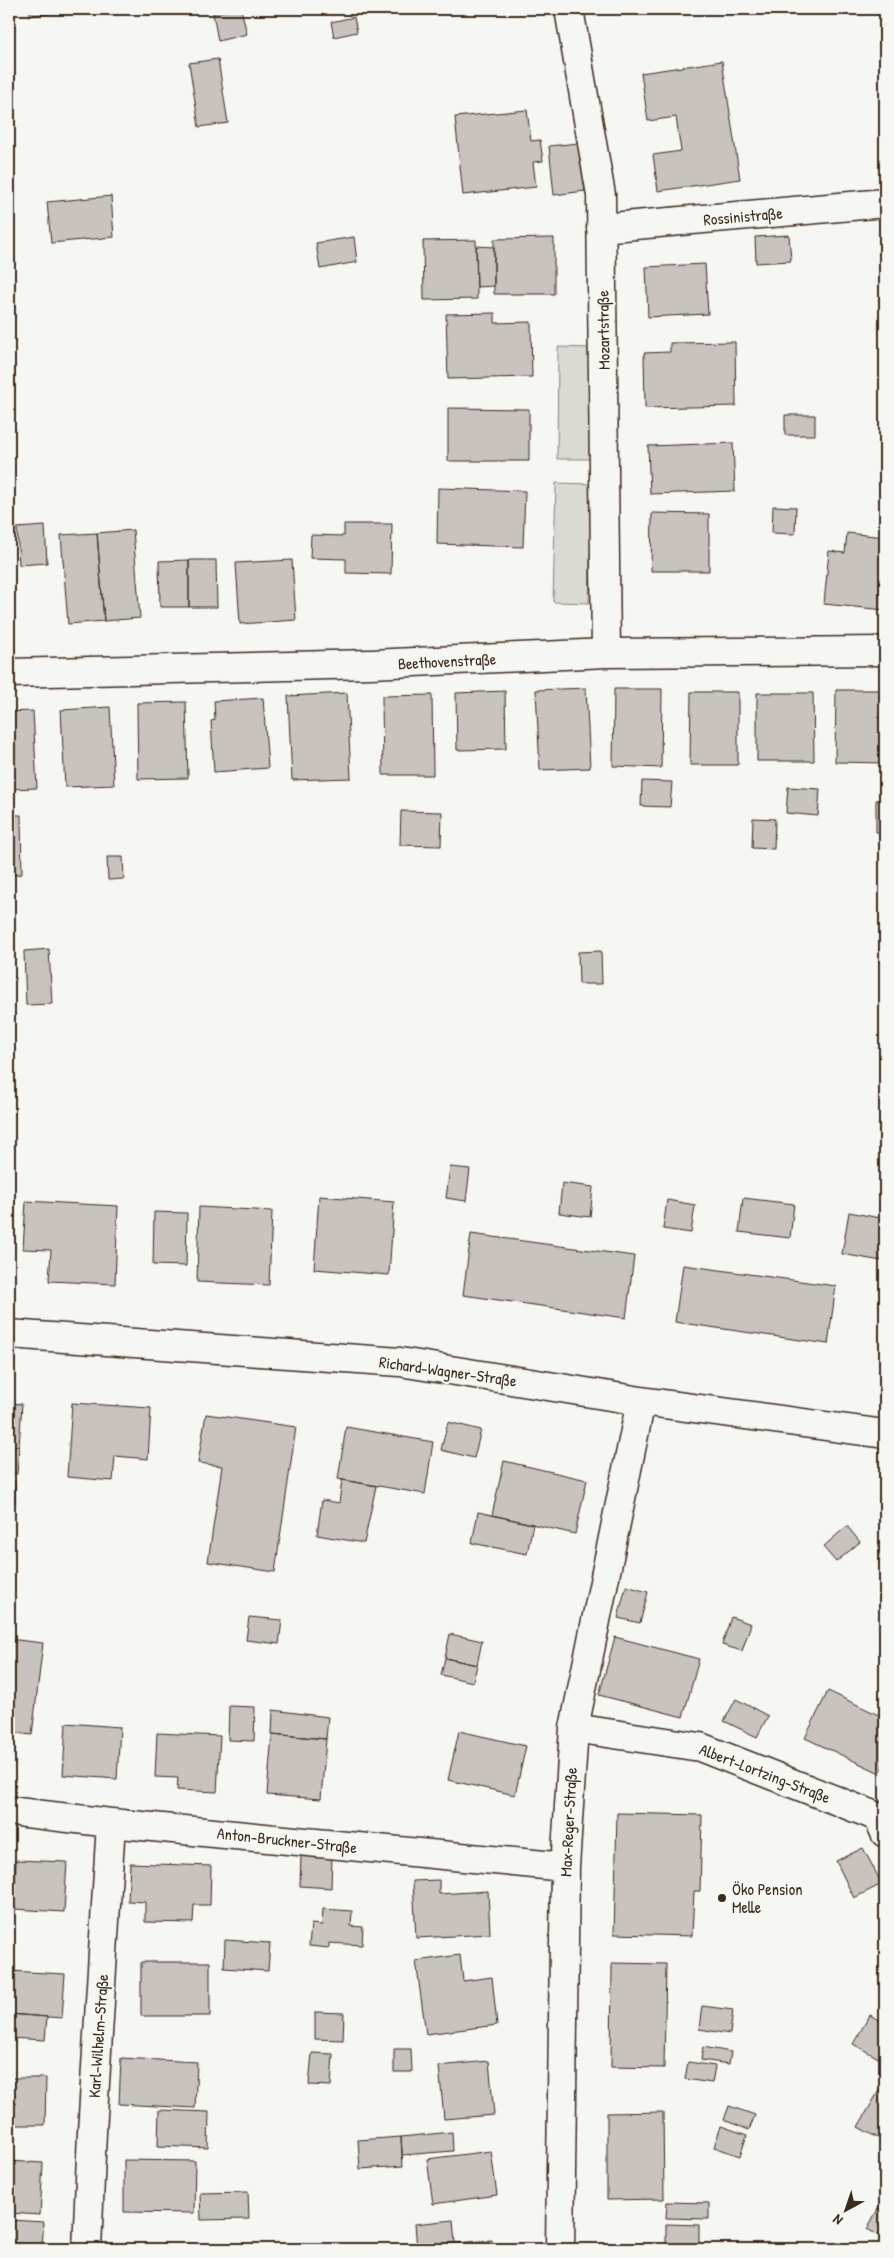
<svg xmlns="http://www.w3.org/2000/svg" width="894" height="2258" font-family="'Patrick Hand',sans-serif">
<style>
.green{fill:#dad9d3;stroke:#8a8278}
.building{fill:#c8c3be;stroke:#3b2a1e}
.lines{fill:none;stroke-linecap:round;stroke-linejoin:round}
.minor-casing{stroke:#3b2a1e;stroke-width:31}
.minor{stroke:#f6f6f2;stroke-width:28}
.poi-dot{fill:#3b2a1e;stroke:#f6f6f2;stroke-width:2}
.labels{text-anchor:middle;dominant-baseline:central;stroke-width:4.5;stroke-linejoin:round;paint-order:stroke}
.street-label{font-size:16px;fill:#3b2a1e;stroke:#f6f6f2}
.poi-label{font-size:16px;fill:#3b2a1e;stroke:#f6f6f2;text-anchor:start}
</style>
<rect width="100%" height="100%" fill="#f6f6f2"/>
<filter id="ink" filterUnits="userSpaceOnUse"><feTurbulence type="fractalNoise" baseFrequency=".02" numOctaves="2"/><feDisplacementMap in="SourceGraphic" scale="10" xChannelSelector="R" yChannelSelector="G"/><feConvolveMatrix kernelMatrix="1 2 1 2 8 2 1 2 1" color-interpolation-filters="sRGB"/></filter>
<g filter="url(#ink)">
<path class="green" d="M 558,347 L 592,348 L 591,459 L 557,459 Z
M 556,483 L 592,484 L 589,603 L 553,602 Z"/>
<path class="building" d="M 30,9 L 94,9 L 30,16 Z
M 234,9 L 241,9 L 247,34 L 218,41 L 213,13 Z
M 354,17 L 357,32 L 334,37 L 331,22 Z
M 218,59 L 228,123 L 199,127 L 189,63 Z
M 722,61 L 740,179 L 658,191 L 653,155 L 681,151 L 676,117 L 648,121 L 641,73 Z
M 527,110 L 531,141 L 540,140 L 543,161 L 533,162 L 536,187 L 463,195 L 455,117 Z
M 579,143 L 585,191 L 554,195 L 549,146 Z
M 111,196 L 114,237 L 51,243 L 47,202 Z
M 789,235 L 791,261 L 756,263 L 755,237 Z
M 354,237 L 357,262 L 320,269 L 316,243 Z
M 554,238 L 554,294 L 494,294 L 494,239 Z
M 476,240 L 477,299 L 424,300 L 423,241 Z
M 476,246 L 494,247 L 494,286 L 477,287 Z
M 705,264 L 708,314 L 648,317 L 646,267 Z
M 495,313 L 495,323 L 531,322 L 532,377 L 448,379 L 446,314 Z
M 735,342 L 736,406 L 645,408 L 644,353 L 670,352 L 670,343 Z
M 448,408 L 529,409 L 529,461 L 448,461 Z
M 785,415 L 815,415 L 815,435 L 785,435 Z
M 733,443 L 735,491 L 650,494 L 648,446 Z
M 438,488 L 525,491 L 523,547 L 437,544 Z
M 773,506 L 796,507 L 795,534 L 772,533 Z
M 652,513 L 709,514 L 709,571 L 651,571 Z
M 344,524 L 392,524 L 391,574 L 346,573 L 346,559 L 310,558 L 311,535 L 344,536 Z
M 45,526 L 47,563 L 19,565 L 17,528 Z
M 133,530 L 140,618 L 104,621 L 97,533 Z
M 97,533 L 104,621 L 68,624 L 61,535 Z
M 847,533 L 885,537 L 885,610 L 824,604 L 829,551 L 845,553 Z
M 189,560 L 216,560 L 217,607 L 189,607 Z
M 189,560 L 189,607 L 160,607 L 159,561 Z
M 292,560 L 296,620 L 240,624 L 236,563 Z
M 586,688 L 590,768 L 540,770 L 536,690 Z
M 614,689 L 662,689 L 661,768 L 613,766 Z
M 836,690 L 885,690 L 885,763 L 835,762 Z
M 505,691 L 506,749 L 457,750 L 456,693 Z
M 691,692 L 738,692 L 738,765 L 690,765 Z
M 347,693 L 351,778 L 292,780 L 288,696 Z
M 757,693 L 813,693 L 814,761 L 757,761 Z
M 432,695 L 433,775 L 383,775 L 382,696 Z
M 263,698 L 268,768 L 214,772 L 211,721 L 215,720 L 214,701 Z
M 186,702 L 188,778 L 138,779 L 137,703 Z
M 110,707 L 114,785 L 65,787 L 61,710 Z
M 33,711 L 37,788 L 9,789 L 9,712 Z
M 642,781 L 672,782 L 670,807 L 641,806 Z
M 788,787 L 820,789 L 818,816 L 786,813 Z
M 876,800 L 885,800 L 885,832 L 876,832 Z
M 401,811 L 442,812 L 441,846 L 400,845 Z
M 9,815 L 21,815 L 22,874 L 9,875 Z
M 753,818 L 775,819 L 774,849 L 752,848 Z
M 107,857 L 123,857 L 124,879 L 108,880 Z
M 49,949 L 52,1004 L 26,1005 L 24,951 Z
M 601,951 L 602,984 L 579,984 L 578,952 Z
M 450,1167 L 470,1169 L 466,1201 L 446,1198 Z
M 562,1183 L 593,1187 L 590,1217 L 559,1213 Z
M 319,1196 L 394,1202 L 389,1275 L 314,1269 Z
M 743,1198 L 794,1204 L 790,1238 L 739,1232 Z
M 667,1200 L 695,1205 L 691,1233 L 663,1229 Z
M 26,1201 L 118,1206 L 115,1284 L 49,1281 L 51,1250 L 23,1249 Z
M 199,1207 L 272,1211 L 269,1285 L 197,1282 Z
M 154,1212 L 187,1213 L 186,1266 L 153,1265 Z
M 849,1212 L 885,1219 L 885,1237 L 881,1261 L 842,1254 Z
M 471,1234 L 634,1256 L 626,1318 L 463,1295 Z
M 683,1265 L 836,1286 L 828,1344 L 675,1322 Z
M 9,1403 L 22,1404 L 19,1446 L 9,1445 Z
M 72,1403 L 151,1408 L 148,1459 L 115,1456 L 113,1481 L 67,1477 Z
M 206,1414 L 296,1427 L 275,1572 L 208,1562 L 222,1466 L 198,1463 Z
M 448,1422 L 481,1430 L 474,1458 L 441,1450 Z
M 346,1427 L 433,1442 L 425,1494 L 338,1479 Z
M 9,1445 L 19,1446 L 17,1474 L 9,1473 Z
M 504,1461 L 587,1480 L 575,1534 L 492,1515 Z
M 342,1480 L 376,1486 L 364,1543 L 317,1535 L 322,1500 L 339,1503 Z
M 9,1481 L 15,1481 L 15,1504 L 9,1504 Z
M 478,1512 L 533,1524 L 527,1554 L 472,1543 Z
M 847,1526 L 860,1542 L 836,1562 L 823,1547 Z
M 626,1586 L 648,1592 L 640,1623 L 618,1618 Z
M 249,1617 L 282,1620 L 279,1644 L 246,1640 Z
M 731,1617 L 751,1624 L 742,1651 L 722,1645 Z
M 450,1634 L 482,1641 L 477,1665 L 445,1658 Z
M 615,1637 L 699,1659 L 683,1717 L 599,1695 Z
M 9,1639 L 43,1643 L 32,1735 L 9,1732 Z
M 445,1658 L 477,1665 L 473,1682 L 441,1675 Z
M 828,1691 L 885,1718 L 885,1762 L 880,1773 L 805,1738 Z
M 736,1699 L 768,1716 L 757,1737 L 724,1721 Z
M 229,1706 L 255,1707 L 254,1741 L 228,1740 Z
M 273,1710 L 328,1717 L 326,1739 L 272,1734 Z
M 66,1723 L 120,1727 L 117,1779 L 63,1775 Z
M 459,1731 L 526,1746 L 515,1795 L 448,1780 Z
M 157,1733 L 220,1736 L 217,1792 L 177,1790 L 178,1778 L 155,1777 Z
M 272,1734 L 326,1739 L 321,1799 L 267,1795 Z
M 617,1813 L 702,1815 L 700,1891 L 694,1891 L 692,1936 L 614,1934 Z
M 863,1848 L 882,1884 L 854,1898 L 836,1861 Z
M 301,1855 L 332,1856 L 331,1888 L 300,1886 Z
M 16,1860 L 67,1862 L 64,1912 L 14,1909 Z
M 130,1863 L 211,1866 L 210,1905 L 194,1905 L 193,1923 L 145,1922 L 145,1902 L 128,1901 Z
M 439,1880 L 439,1894 L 488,1891 L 490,1934 L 416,1938 L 413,1881 Z
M 323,1909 L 352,1911 L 351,1926 L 363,1927 L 362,1945 L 329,1943 L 329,1948 L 309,1946 L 311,1924 L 322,1925 Z
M 225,1940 L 270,1943 L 268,1971 L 224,1968 Z
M 460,1955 L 463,1981 L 492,1977 L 497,2025 L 426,2034 L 416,1961 Z
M 141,1962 L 210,1962 L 210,2016 L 141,2016 Z
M 612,1963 L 666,1964 L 664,2068 L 611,2067 Z
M 9,1971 L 65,1974 L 62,2018 L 9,2014 Z
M 702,2006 L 733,2010 L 730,2034 L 699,2029 Z
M 315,2012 L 344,2013 L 343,2040 L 315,2039 Z
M 9,2014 L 47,2017 L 45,2040 L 9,2038 Z
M 870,2015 L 885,2023 L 885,2058 L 884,2061 L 853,2044 Z
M 703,2047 L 731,2052 L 729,2064 L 701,2060 Z
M 394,2049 L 411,2049 L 412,2072 L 394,2072 Z
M 312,2053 L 333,2054 L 331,2086 L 309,2085 Z
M 121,2058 L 197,2062 L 195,2108 L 119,2104 Z
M 489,2061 L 494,2115 L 444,2119 L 439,2066 Z
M 688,2062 L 715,2066 L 712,2083 L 685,2079 Z
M 9,2078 L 46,2078 L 45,2125 L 9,2125 Z
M 881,2087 L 885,2090 L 885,2142 L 858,2127 Z
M 729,2106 L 755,2115 L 749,2130 L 724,2120 Z
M 159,2110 L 209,2112 L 208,2148 L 158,2146 Z
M 663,2112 L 664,2199 L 607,2200 L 607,2113 Z
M 721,2126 L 747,2135 L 740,2156 L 714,2147 Z
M 452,2132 L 453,2151 L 402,2155 L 401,2137 Z
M 401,2137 L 403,2166 L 360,2169 L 358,2140 Z
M 491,2151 L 497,2195 L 433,2204 L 427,2159 Z
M 124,2160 L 195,2161 L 194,2213 L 124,2212 Z
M 9,2161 L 43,2163 L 40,2215 L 9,2213 Z
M 248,2192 L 249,2219 L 201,2220 L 200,2193 Z
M 885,2196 L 885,2239 L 867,2229 Z
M 667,2202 L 709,2203 L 709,2219 L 666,2218 Z
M 9,2220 L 44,2222 L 42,2245 L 9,2243 Z
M 453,2220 L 455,2243 L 444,2244 L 445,2249 L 417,2249 L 415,2224 Z
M 666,2224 L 699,2225 L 699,2249 L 666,2249 Z
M 492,2240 L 493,2249 L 445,2249 L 444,2244 Z
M 129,2247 L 219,2247 L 219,2249 L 129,2249 Z"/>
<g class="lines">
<defs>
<path id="minor" d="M 569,9 L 601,195 L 606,653
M 601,228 L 885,203
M 9,673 L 371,664 L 606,653 L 885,651
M 9,1334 L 400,1362 L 641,1401 L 885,1434
M 574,1728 L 700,1747 L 878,1817 L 885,1833
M 9,1811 L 111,1823 L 565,1867
M 87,2249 L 92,2132 L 111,1823
M 560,2249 L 565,1867 L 574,1728 L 641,1401"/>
</defs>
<use href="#minor" class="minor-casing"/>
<use href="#minor" class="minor"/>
</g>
</g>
<circle class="poi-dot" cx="722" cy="1898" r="5"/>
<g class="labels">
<g class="street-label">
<text transform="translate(743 216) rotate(-5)">Rossinistraße</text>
<text transform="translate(603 330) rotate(-91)">Mozartstraße</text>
<text transform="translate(447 661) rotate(-3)">Beethovenstraße</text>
<text transform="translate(448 1371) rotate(8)">Richard-Wagner-Straße</text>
<text transform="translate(765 1773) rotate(21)">Albert-Lortzing-Straße</text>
<text transform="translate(568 1822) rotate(-87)">Max-Reger-Straße</text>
<text transform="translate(287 1840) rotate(6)">Anton-Bruckner-Straße</text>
<text transform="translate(98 2036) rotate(-86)">Karl-Wilhelm-Straße</text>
</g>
<g class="poi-label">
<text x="732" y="1889">Öko Pension<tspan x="732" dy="18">Melle</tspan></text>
</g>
</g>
<rect width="894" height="2258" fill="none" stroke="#f6f6f2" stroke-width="30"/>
<rect x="15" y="15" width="864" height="2228" fill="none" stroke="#3b2a1e" stroke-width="2" filter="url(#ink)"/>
<g transform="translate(846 2210) rotate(220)" stroke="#f6f6f2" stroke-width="4" paint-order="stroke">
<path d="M0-4L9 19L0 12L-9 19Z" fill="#3b2a1e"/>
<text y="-8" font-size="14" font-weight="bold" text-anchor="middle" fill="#3b2a1e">N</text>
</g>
</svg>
